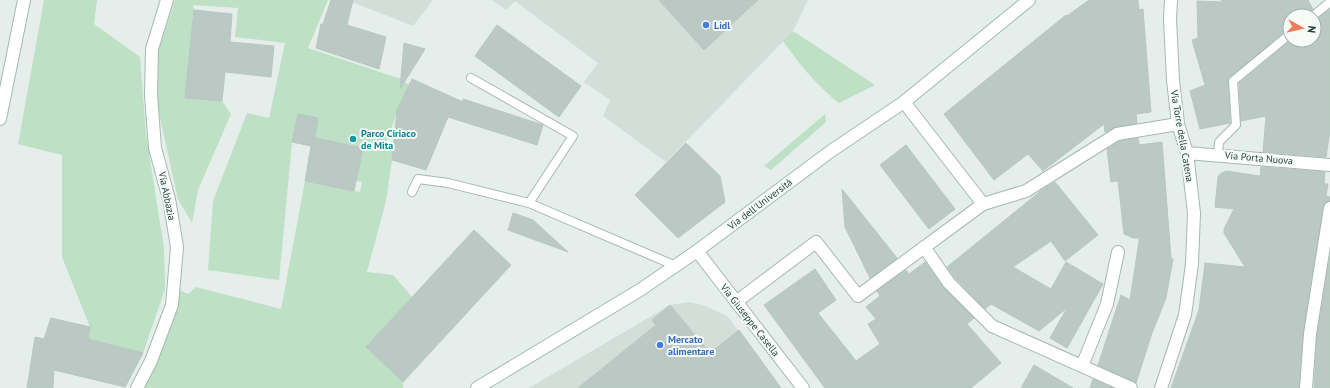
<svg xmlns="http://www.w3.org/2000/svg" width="1330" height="388" font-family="'PT Sans',sans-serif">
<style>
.built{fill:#d3ded9}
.green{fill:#bee0c5}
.building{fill:#bac9c3;stroke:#b7c8c0}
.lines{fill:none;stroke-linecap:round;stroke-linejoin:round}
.lane-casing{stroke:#a7b7b1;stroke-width:10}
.street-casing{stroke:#a7b7b1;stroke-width:14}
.secondary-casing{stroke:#a3bbb1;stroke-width:14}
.lane{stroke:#fff;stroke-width:8}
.street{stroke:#fff;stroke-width:12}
.secondary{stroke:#fff;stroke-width:12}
.shop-dot{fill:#3f7fe0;stroke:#f6fbf8;stroke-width:1.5}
.culture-dot{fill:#0f9aa8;stroke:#f6fbf8;stroke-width:1.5}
.labels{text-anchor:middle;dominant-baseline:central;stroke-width:4;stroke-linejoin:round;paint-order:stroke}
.shop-label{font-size:10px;font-weight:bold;fill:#366cbe;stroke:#f6fbf8;text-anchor:start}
.culture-label{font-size:10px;font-weight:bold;fill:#0d838f;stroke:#f6fbf8;text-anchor:start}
.street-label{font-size:10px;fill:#234138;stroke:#f6fbf8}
</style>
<rect width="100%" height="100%" fill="#e5eeea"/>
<path class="built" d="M 347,0 L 433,0 L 413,26 Z
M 492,0 L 808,0 L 793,31 L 666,162 L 603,116 L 610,100 L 584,82 L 598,63 L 515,1 L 506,10 Z
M 689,302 L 703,305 L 727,316 L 781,388 L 529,388 L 670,305 Z"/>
<path class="green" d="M 44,0 L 97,0 L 94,24 L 140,57 L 146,134 L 164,248 L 165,289 L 143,353 L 88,339 L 90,327 L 62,257 L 62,155 L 18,144 Z
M 175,0 L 328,0 L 308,48 L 401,79 L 409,85 L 400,104 L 387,140 L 393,150 L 392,160 L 386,201 L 367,272 L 393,275 L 412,297 L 366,347 L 403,382 L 403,388 L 145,388 L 175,311 L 179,290 L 188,294 L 196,287 L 281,309 L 305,181 L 360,192 L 362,182 L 356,181 L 363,148 L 315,138 L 318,118 L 298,114 L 292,142 L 279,280 L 208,270 L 213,201 L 247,113 L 269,118 L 285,43 L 235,37 L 238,8 L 193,5 L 194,10 L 186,98 L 222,101 L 231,114 L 198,190 L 192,223 L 178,199 L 156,100 L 158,52 Z
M 793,31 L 875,85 L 839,103 C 816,85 800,65 783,41 Z
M 825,114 L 826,122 L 771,170 L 764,166 Z"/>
<path class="building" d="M 331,0 L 353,0 L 347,25 L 386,37 L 379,69 L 316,48 L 321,24 L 323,24 Z
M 659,0 L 758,0 L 704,50 Z
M 1089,0 L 1138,0 L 1139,10 L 1143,9 L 1151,112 L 1136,114 L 1137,123 L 1116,127 L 1105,132 L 1104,124 L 1043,171 L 1028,154 L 994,180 L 944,114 L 1066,15 L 1067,16 Z
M 1221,0 L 1308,0 L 1313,9 L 1308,16 L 1290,16 L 1290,29 L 1228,79 L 1230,123 L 1200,129 L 1190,91 L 1205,85 L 1192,40 L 1198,38 L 1197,1 L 1222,2 Z
M 1330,9 L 1330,131 L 1326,157 L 1263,152 L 1266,116 L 1241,121 L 1239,83 L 1291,40 L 1314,40 L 1314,21 Z
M 194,10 L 232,14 L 230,42 L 274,46 L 271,77 L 225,72 L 222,101 L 185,98 Z
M 497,25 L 581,86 L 559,117 L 475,56 Z
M 404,43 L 425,49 L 400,89 Z
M 412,79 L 463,102 L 463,99 L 543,125 L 537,145 L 448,117 L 426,170 L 392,160 L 397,110 Z
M 298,114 L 318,118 L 315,138 L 363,148 L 354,191 L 305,181 L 311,146 L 292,142 Z
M 1138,138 L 1139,145 L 1162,142 L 1171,258 L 1173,259 L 1166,298 L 1152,333 L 1136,383 L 1098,365 L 1121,295 L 1130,300 L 1139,241 L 1139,238 L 1133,238 L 1124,234 L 1118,181 L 1111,182 L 1107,149 L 1120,141 Z
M 686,143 L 720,176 L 725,202 L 678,238 L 635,195 Z
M 906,145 L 955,209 L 929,229 L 880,165 Z
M 1261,167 L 1325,172 L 1324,184 L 1328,184 L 1326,196 L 1330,197 L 1330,201 L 1324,203 L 1323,207 L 1303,333 L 1299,388 L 1171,388 L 1199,310 L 1205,263 L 1245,267 L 1224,233 L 1224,229 L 1234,209 L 1215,207 L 1218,177 L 1220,174 L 1226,171 L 1260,176 Z
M 1055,182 L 1098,235 L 1065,261 L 1051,241 L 1013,267 L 1051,289 L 1066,262 L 1103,284 L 1067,348 L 1050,338 L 1067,308 L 1039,331 L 991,304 L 985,309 L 955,278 L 947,267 L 1042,190 Z
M 842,189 L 897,258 L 870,278 L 845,227 Z
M 513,213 L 533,220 L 568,252 L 508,230 Z
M 474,230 L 511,265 L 403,382 L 366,347 Z
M 1330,256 L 1330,388 L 1314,388 L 1317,335 Z
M 925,262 L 944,288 L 974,318 L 967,324 L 1001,363 L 971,388 L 825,388 L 764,305 L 815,269 L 836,300 L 818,313 L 856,361 L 880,344 L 868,324 L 876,319 L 866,307 L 880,296 L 877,291 L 906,270 L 909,274 Z
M 670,305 L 710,353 L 739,330 L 781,388 L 578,388 L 656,325 L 652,320 Z
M 51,318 L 90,327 L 88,339 L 143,353 L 125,387 L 54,370 L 53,388 L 27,388 L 35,337 L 44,339 Z
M 1034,365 L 1073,388 L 1021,388 Z
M 1093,379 L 1113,388 L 1090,388 Z"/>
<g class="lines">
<defs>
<path id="lane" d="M 1313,16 L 1330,2
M 471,78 L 573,136 L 529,203
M 1218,155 L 1219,142 L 1236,125 L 1233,81 L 1290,34
M 412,192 L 418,179 L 448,183 L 529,203 L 676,266"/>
<path id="street" d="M 0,119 L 24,0
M 1187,153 L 1330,165
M 983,204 L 1026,191 L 1117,134 L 1178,124
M 924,247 L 949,283 L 992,326 L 1131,388
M 697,251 L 803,388
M 736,302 L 816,242 L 858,296 L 983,204 L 904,102
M 1082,366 L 1107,304 L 1118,252
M 137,388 L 151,361 L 172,305 L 177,247 L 169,199 L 155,148 L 151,95 L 152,49 L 167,0
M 1161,388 L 1185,315 L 1192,264 L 1194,213 L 1187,153 L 1178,124 L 1173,80 L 1170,19 L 1171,0
M 1306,388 L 1310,334 L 1330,208"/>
<path id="secondary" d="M 477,388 L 640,290 L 697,251 L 831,151 L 904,102 L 1029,0"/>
</defs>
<use href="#lane" class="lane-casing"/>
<use href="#street" class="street-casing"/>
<use href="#secondary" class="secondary-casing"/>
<use href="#lane" class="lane"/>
<use href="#street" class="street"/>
<use href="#secondary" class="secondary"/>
</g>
<g class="shop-dot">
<circle cx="706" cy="25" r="4"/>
<circle cx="660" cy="345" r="4"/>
</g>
<circle class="culture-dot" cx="353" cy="139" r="4"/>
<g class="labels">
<g class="shop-label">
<text x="714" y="25">Lidl</text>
<text x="668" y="339">Mercato<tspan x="668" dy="12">alimentare</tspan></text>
</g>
<g class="culture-label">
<text x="361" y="133">Parco Ciriaco<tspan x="361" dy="12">de Mita</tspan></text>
</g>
<g class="street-label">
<text transform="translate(1182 136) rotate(80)">Via Torre della Catena</text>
<text transform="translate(1259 158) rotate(5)">Via Porta Nuova</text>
<text transform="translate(167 196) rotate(78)">Via Abbazia</text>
<text transform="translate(760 204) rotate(-37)">Via dell'Università</text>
<text transform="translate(750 320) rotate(52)">Via Giuseppe Casella</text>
</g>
</g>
<g transform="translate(1302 28) rotate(98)"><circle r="19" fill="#f6fbf8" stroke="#a2b1ab"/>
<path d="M0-3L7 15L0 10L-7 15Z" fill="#f57b5d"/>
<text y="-6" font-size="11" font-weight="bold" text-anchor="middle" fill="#234138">N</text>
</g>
</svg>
